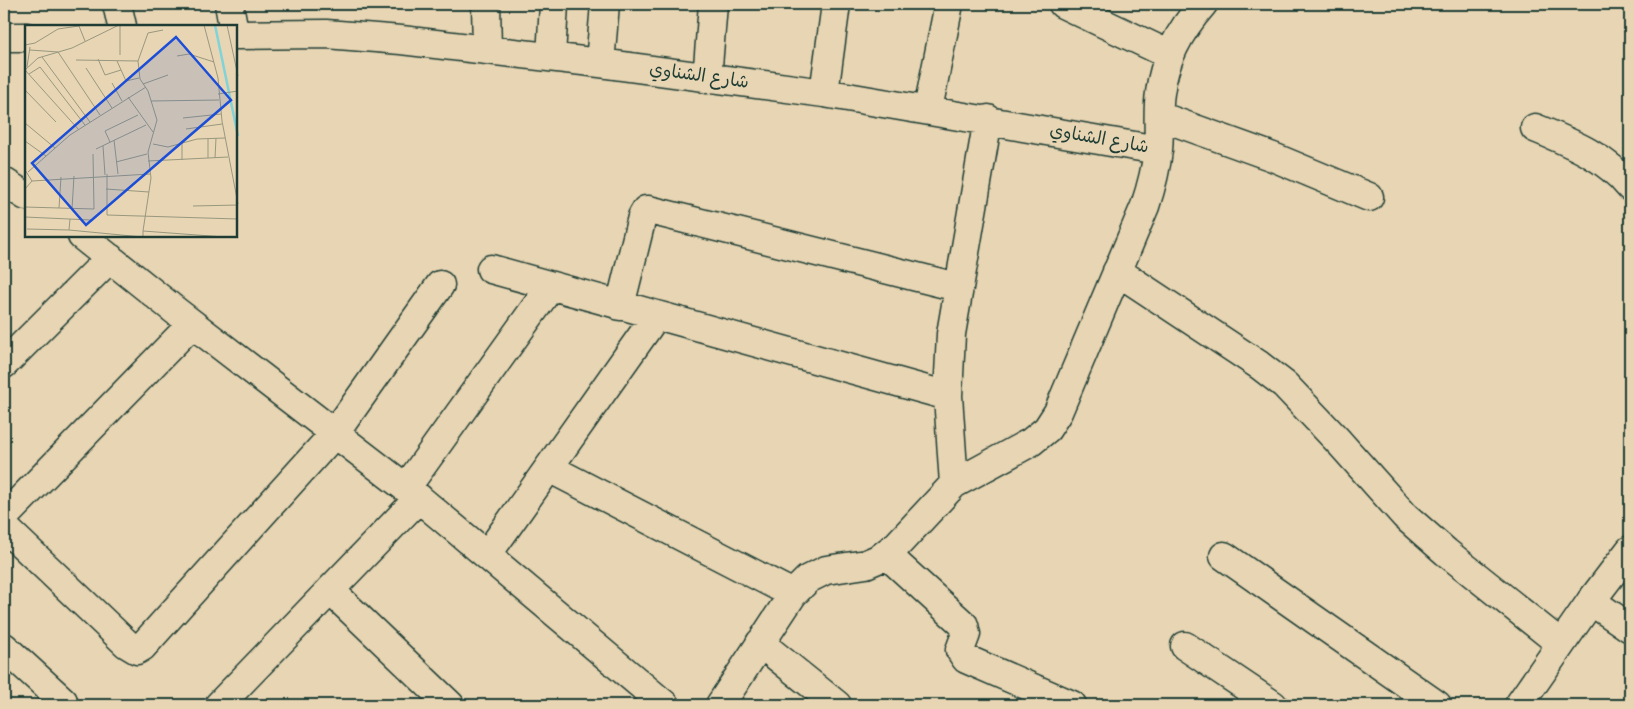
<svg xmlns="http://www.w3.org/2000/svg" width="1634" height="709" font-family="'Indie Flower','Playpen Sans Arabic',sans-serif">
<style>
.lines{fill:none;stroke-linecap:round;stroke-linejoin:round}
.minor-casing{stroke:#1f3d34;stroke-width:31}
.highway-casing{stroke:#1f3d34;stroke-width:31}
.minor{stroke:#e8d5b3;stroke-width:28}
.highway{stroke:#e8d5b3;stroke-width:28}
.labels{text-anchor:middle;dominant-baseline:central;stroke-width:4.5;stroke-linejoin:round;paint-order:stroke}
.street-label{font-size:18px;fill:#1f3d34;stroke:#e8d5b3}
.inset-river{fill:none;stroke:#81d3d9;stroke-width:2.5}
.inset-road{fill:none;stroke:#989880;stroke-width:1}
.view{fill:#1d4ed8;fill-opacity:0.15;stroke:#1d4ed8;stroke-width:2.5}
.inset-edge{fill:none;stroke:#1f3d34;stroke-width:2.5}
</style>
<rect width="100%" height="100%" fill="#e8d5b3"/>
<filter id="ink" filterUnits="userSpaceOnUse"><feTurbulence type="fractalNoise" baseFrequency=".02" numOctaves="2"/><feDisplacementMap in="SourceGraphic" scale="10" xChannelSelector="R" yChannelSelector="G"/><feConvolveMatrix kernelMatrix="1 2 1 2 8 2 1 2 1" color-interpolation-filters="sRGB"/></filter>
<g filter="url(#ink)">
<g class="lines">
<defs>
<path id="minor" d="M 117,4 L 122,26
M 229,4 L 233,26
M 486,4 L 487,50
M 1063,4 L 1170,55
M 236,35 L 326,34 L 401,40 L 600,63 L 824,93 L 1158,150
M 4,37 L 26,37
M 551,57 L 554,4
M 600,63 L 605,4
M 707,79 L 713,4
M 824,93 L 836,4
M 928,109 L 949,4
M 1159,116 L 1273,157 L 1369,197
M 1535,128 C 1571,143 1605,156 1630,187
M 4,182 L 26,196
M 82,236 L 177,312 L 415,495 L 665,705
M 491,269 L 948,396
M 1117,271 L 1259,365 L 1285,385 L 1339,442 L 1405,516 L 1446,552 L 1561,644
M 620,306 L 642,217 L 646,210 L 649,210 L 957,287
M 4,364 L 110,258
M 549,468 L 793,594
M 954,484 L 948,396 L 951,334 L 988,119
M 406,488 L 551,286
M 4,517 L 192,324
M 4,527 L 127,644 L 137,650 L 142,647 L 335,433 L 440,285
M 886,554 L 964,625 L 966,634 L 960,650 L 966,659 L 1072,705
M 487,555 L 656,316
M 1224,556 L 1437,705
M 330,590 L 450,705
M 760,643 L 837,705
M 1185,646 L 1273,705
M 4,647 L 63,701
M 219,705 L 419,498
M 720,705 L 793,594 L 808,579 L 826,570 L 866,564 L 880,558 L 897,545 L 954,484 L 1031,442 L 1047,429 L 1058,412 L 1145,206 C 1151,188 1156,169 1158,150 C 1160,131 1157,111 1160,93 C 1164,59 1181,29 1203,4
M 1519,705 L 1591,601 L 1630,550"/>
<path id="highway" d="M 1591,601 L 1630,628"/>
</defs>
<use href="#minor" class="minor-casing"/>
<use href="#highway" class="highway-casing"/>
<use href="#minor" class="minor"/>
<use href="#highway" class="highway"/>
</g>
</g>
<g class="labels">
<g class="street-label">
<text transform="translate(699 77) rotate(8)">شارع الشناوي</text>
<text transform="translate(1099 140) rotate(10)">شارع الشناوي</text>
</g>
</g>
<g transform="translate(25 25)">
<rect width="212" height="212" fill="#e8d5b3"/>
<path class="inset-river" d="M 190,0 L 213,111"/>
<path class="inset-road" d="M 95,0 L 95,30M 179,0 L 193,53 L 197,96 L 213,179M 202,0 L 213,51M 0,20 L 10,18 L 33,4 L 54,1 L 60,16M 5,25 L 33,27 L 75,90M 152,31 L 164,29 L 189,37M 17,32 L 65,97M 73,34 L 80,50 L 96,45M 51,35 L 113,36M 92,36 L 101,56 L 114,53M 2,42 L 5,22M 61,43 L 87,83M 0,45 L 13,33 L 47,23 L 94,0M 0,45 L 54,105M 4,49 L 15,42 L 60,100M 87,58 L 97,76M 118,59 L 143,50M 0,65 L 31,97M 193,69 L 213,66M 103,72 L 128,107M 126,76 L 194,75M 158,93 L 196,89M 0,98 L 30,123M 161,104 L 197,99M 89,115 L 93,149M 0,116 L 21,131M 85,117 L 80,106 L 113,90M 157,117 L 157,135M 128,119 L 143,122 L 172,114 L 200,113M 78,121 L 80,150M 71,124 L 121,100M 183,133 L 183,114M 190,133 L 191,113M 123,136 L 203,132M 91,137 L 122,129M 0,145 L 7,156 L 0,164M 3,147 L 45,110 L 121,62M 82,149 L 82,190 L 213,194M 7,156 L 125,149M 81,164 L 124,167M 168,181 L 213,180M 0,182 L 69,184 L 68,129M 34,183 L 36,152M 47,184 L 49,151M 0,192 L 66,195M 2,204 L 44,205 L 45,194M 44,205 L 117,212M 118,206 L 126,153 L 123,127 L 132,95 L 123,66 L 115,54 L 113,36 L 123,8 L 138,5M 118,211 L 118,206 L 199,212"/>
<path class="view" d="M 151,12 L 206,75 L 61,200 L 7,138 Z"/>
<rect width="212" height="212" class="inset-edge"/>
</g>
<rect width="1634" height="709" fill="none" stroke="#e8d5b3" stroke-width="20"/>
<rect x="10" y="10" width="1614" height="689" fill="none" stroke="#1f3d34" stroke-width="2" filter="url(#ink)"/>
</svg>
